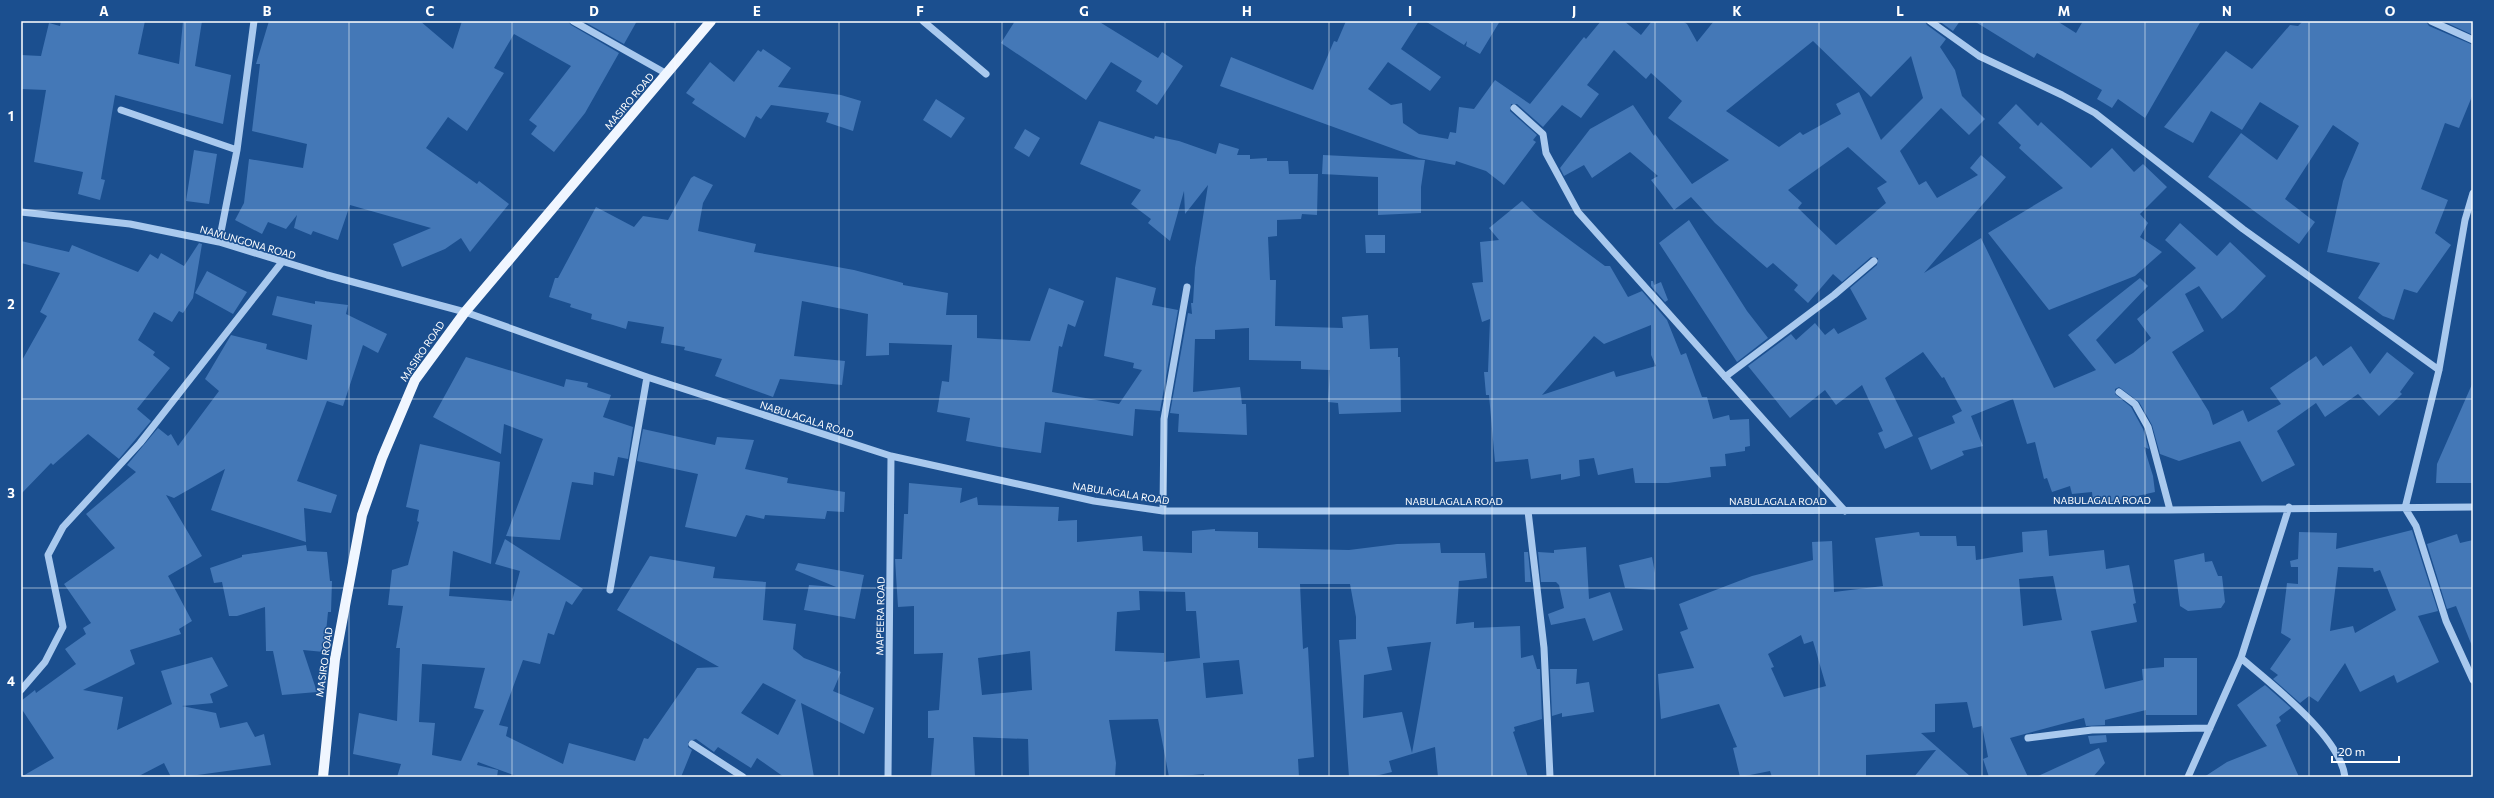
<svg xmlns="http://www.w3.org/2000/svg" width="2494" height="798" font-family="Commissioner,sans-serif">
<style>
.building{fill:#4478b7;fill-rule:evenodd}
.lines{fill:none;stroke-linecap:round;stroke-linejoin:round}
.minor{stroke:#a9c9ee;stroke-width:7}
.major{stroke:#f0f6ff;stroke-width:10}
.grid{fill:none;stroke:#fff;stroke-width:1;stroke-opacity:0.55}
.labels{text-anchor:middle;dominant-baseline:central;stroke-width:3;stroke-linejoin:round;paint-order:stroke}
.street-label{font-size:10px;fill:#fff;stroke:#1b4f8f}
.neatline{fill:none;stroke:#fff;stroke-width:1.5}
.grid-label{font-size:13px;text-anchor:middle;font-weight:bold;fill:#fff}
</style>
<rect width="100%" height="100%" fill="#1b4f8f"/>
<path class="building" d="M 61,21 L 145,21 L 138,54 L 179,64 L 183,21 L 202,21 L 195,66 L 231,75 L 223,124 L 115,95 L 101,179 L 105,180 L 100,200 L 78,194 L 83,172 L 34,162 L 46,90 L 21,89 L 21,55 L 41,56 L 49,23 L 60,26 Z
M 269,21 L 420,21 L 453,49 L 462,21 L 568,21 L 571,25 L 619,53 L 585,113 L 554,152 L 531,134 L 537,126 L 529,120 L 571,66 L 514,34 L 494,68 L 504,73 L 467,131 L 448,117 L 426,148 L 477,184 L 479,181 L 509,204 L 470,252 L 461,238 L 445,249 L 402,267 L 393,244 L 431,228 L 350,205 L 338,240 L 313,231 L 311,235 L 294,228 L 297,215 L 286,229 L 268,222 L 262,234 L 235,220 L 244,203 L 249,159 L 303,168 L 307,144 L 252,131 L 260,64 L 256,64 Z
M 583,21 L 637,21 L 624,44 Z
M 1015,21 L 1098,21 L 1158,58 L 1162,52 L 1183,66 L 1157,105 L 1136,91 L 1142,81 L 1111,62 L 1086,100 L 1001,43 Z
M 1346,21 L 1419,21 L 1401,49 L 1441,77 L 1430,91 L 1388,62 L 1368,89 L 1391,105 L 1402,103 L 1403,123 L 1419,134 L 1448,139 L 1450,132 L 1456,133 L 1459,107 L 1474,109 L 1495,80 L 1530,104 L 1584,37 L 1586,39 L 1601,21 L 1624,21 L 1641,35 L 1652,21 L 1682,21 L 1687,24 L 1697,42 L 1714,21 L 1925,21 L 1927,25 L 1946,39 L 1940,47 L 1955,70 L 1962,96 L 1985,119 L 1969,135 L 1941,108 L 1900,151 L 1919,185 L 1926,181 L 1937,198 L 1978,175 L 1970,168 L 1981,155 L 2006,177 L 1924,273 L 1981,238 L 2054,388 L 2096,370 L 2068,335 L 2140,278 L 2148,286 L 2096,340 L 2115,364 L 2133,353 L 2151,338 L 2137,319 L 2196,268 L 2165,240 L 2180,223 L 2217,256 L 2230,242 L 2266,276 L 2234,310 L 2222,319 L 2199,286 L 2185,294 L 2204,331 L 2172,352 L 2209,412 L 2213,425 L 2243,410 L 2248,422 L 2281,404 L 2270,388 L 2316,356 L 2323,366 L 2351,346 L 2370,374 L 2387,352 L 2414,373 L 2400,392 L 2402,394 L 2379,416 L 2358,394 L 2325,417 L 2316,403 L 2277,431 L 2295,465 L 2262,482 L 2240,441 L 2179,461 L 2160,454 L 2152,425 L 2139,402 L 2119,387 L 2115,389 L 2115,394 L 2131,407 L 2143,429 L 2149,449 L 2144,447 L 2153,476 L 2155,492 L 2111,502 L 2093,503 L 2092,492 L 2072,494 L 2070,486 L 2052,492 L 2047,478 L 2044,479 L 2035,442 L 2027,444 L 2013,399 L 1971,416 L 1983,446 L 1962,451 L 1964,455 L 1931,470 L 1918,438 L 1955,423 L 1952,416 L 1962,411 L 1944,377 L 1942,378 L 1923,352 L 1885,378 L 1913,436 L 1885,449 L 1878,433 L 1883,431 L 1862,385 L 1836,405 L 1825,390 L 1790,418 L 1748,366 L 1791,334 L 1796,340 L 1815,323 L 1825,335 L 1834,328 L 1838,334 L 1867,319 L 1850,288 L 1877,265 L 1878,258 L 1871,257 L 1842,282 L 1833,274 L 1808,303 L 1794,290 L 1798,285 L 1773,263 L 1767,268 L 1715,223 L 1691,197 L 1674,210 L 1651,180 L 1658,176 L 1630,152 L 1592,178 L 1584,165 L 1564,176 L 1560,168 L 1590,129 L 1633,105 L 1654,136 L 1655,134 L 1692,184 L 1729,160 L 1668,118 L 1682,101 L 1651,73 L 1646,79 L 1614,50 L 1587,85 L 1599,94 L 1581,118 L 1562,105 L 1543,127 L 1517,104 L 1511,104 L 1510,111 L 1537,135 L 1533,140 L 1536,142 L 1504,185 L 1486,171 L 1456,161 L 1455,165 L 1419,158 L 1220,86 L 1231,57 L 1313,90 L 1334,41 L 1337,42 ZM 1813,41 L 1871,97 L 1911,56 L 1923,98 L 1881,140 L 1859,92 L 1836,104 L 1841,114 L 1803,135 L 1800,132 L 1779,147 L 1726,111 ZM 1848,147 L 1887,182 L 1877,188 L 1886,203 L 1836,245 L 1798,208 L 1802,203 L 1788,190 Z
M 1425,21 L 1500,21 L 1480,54 L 1466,46 L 1467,41 L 1464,45 Z
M 1939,21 L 1960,21 L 1953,31 Z
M 1974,21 L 2057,21 L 2076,33 L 2083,21 L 2201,21 L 2145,118 L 2118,99 L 2112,108 L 2097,99 L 2102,90 L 2037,53 L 2034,58 Z
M 2303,21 L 2426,21 L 2429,26 L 2473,45 L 2473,94 L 2459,128 L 2445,123 L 2421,189 L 2448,200 L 2435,233 L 2451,245 L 2417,293 L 2404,289 L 2394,320 L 2383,316 L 2358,298 L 2380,263 L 2327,252 L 2343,181 L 2359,143 L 2333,125 L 2285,199 L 2315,222 L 2299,244 L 2208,177 L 2241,133 L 2277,160 L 2299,126 L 2260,102 L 2242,130 L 2211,111 L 2193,143 L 2164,127 L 2226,51 L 2252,69 L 2290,25 L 2298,26 Z
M 2443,21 L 2473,21 L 2473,35 Z
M 763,49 L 791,68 L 778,87 L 841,95 L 861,101 L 853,131 L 826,122 L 829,113 L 771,105 L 761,119 L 756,116 L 745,138 L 692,103 L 695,99 L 686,93 L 710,62 L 734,82 L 758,50 L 761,52 Z
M 936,99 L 965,118 L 951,138 L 923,120 Z
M 2016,104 L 2038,126 L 2041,122 L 2091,168 L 2112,148 L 2134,172 L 2143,164 L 2167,187 L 2140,214 L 2148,223 L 2140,237 L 2162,252 L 2135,276 L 2049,310 L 1988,233 L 2063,188 L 2019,148 L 2021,145 L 1998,123 Z
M 1099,121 L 1154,139 L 1155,136 L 1179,141 L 1216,154 L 1219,143 L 1239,149 L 1237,155 L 1250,155 L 1250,159 L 1267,158 L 1267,161 L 1288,161 L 1289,174 L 1318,174 L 1317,215 L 1302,214 L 1301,219 L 1277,220 L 1277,236 L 1268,237 L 1270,280 L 1276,280 L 1275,326 L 1343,328 L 1342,317 L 1368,315 L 1370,349 L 1398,348 L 1398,357 L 1400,357 L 1401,412 L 1339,414 L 1338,403 L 1328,402 L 1330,370 L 1301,369 L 1301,361 L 1249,360 L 1249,328 L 1215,330 L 1215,339 L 1195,339 L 1193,392 L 1240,387 L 1242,404 L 1246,404 L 1247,435 L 1178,432 L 1179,414 L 1170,413 L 1188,313 L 1192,314 L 1191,303 L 1193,303 L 1195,268 L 1208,185 L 1185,214 L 1184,191 L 1170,241 L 1148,223 L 1151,219 L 1131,204 L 1141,190 L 1080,164 Z
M 1025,129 L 1040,138 L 1029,157 L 1014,148 Z
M 194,150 L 217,154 L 209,204 L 186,201 Z
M 1323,155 L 1425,160 L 1421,187 L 1421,213 L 1378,215 L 1378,177 L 1322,174 Z
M 694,176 L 713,185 L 703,203 L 698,231 L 756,244 L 754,252 L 854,270 L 903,283 L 903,285 L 948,293 L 946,315 L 977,315 L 977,338 L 1030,341 L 1049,288 L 1084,301 L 1075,327 L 1068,324 L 1062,347 L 1059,346 L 1052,392 L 1119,404 L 1142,370 L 1133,368 L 1134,363 L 1104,356 L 1116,277 L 1156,288 L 1152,305 L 1178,310 L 1160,411 L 1135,409 L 1133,436 L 1045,422 L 1041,453 L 999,447 L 966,441 L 970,418 L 937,412 L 942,381 L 949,382 L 952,345 L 889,343 L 889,355 L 866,356 L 868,314 L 802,301 L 794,356 L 845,361 L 842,385 L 780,379 L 773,397 L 715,376 L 722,359 L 684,350 L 685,347 L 661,343 L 664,327 L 628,321 L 626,329 L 613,325 L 591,319 L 592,314 L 570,307 L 571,304 L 549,297 L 555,278 L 558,278 L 596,207 L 634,227 L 643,216 L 668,220 L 691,178 Z
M 1522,201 L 1540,218 L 1605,266 L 1610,266 L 1628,297 L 1642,291 L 1667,320 L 1681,355 L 1686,353 L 1702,397 L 1707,397 L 1713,419 L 1729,415 L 1730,420 L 1749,419 L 1750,446 L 1745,447 L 1745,451 L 1725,454 L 1726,466 L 1710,467 L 1711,477 L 1668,483 L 1635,483 L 1633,468 L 1598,475 L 1594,458 L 1579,460 L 1580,476 L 1561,480 L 1561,474 L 1531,479 L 1528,459 L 1495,462 L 1489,395 L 1486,395 L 1484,372 L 1488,372 L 1490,319 L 1482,322 L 1472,283 L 1483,282 L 1480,242 L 1499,240 L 1489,228 ZM 1651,325 L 1651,355 L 1656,366 L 1616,377 L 1614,371 L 1542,395 L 1594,336 L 1604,344 Z
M 1689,220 L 1747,311 L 1768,338 L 1737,362 L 1659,243 Z
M 1365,235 L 1385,235 L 1385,253 L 1366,253 Z
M 21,241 L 69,252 L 72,245 L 138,272 L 150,254 L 158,259 L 161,253 L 184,266 L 199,243 L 202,244 L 193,298 L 183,313 L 179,311 L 172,322 L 154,312 L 138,340 L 155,352 L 153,355 L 170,368 L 137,409 L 151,421 L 119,459 L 88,434 L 53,465 L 51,463 L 21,494 L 21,362 L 47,316 L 40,312 L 60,273 L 21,263 Z
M 207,271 L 247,292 L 233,314 L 195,293 Z
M 1651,281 L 1653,281 L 1654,285 L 1661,282 L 1668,300 L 1665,302 L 1651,286 Z
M 277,296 L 315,304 L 315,301 L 348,305 L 346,314 L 387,334 L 378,353 L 363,345 L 343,406 L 327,401 L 297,481 L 337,495 L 331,513 L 304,508 L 306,542 L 211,510 L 225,469 L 174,498 L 166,495 L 202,556 L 168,576 L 192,621 L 179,629 L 181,634 L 130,650 L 135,664 L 83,690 L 123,697 L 117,730 L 172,704 L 161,671 L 212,657 L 228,686 L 210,694 L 213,703 L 182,706 L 216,713 L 220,728 L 247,722 L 255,737 L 264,734 L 271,765 L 183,777 L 171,777 L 164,763 L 137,777 L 21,777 L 54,758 L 21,708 L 21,701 L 35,690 L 36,693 L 76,664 L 65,649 L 86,634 L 83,628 L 91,623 L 64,584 L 115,548 L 86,514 L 136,472 L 127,465 L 158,428 L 168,436 L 171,434 L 178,446 L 219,391 L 205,379 L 231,335 L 267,344 L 266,349 L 307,360 L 312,325 L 272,315 Z
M 466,357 L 564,387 L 566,379 L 588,383 L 587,387 L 611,395 L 603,417 L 633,427 L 628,459 L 618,457 L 614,476 L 594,472 L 593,485 L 572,482 L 560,540 L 506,536 L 543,439 L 504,424 L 501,454 L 433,417 Z
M 2473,382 L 2473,483 L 2436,483 L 2437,464 Z
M 643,429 L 715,445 L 717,437 L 754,440 L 745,469 L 788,478 L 787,483 L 845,492 L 844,512 L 827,511 L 825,519 L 765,515 L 764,519 L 746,515 L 736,537 L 685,527 L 698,474 L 637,461 Z
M 420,444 L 500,462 L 491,564 L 453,551 L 449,596 L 512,601 L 520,571 L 495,564 L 505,539 L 583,589 L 572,605 L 566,601 L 554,635 L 548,633 L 540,664 L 523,660 L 499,725 L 508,727 L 506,736 L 563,764 L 569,743 L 635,761 L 644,738 L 648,739 L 697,668 L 719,667 L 617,610 L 650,556 L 715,567 L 713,578 L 766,582 L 763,620 L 796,624 L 793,649 L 804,658 L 841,672 L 833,691 L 874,708 L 864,734 L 801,703 L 814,777 L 784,777 L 757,758 L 751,768 L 718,747 L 714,752 L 696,739 L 688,742 L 688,747 L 692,750 L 681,777 L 519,777 L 478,762 L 477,765 L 498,770 L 497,777 L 397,777 L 401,764 L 353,754 L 359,713 L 397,721 L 400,648 L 396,648 L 403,606 L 388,605 L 392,570 L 408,565 L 419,522 L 417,521 L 419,510 L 406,507 ZM 422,664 L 485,668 L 474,708 L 484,710 L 461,761 L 432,755 L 435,723 L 419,722 ZM 763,683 L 796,700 L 778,735 L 741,713 Z
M 909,483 L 962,488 L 960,503 L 977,497 L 978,505 L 1059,507 L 1058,521 L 1077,520 L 1077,542 L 1142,536 L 1143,551 L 1192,553 L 1192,531 L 1215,529 L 1215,531 L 1258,532 L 1258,548 L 1349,550 L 1397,544 L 1440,543 L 1441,553 L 1485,553 L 1487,578 L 1459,581 L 1456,624 L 1474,622 L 1474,628 L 1520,626 L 1521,658 L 1533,655 L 1537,669 L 1540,669 L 1542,719 L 1514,727 L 1515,731 L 1513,732 L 1528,777 L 1438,777 L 1435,747 L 1389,761 L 1392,772 L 1371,777 L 1349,777 L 1339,640 L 1356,639 L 1356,617 L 1350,584 L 1300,584 L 1303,649 L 1308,647 L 1314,757 L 1298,759 L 1299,777 L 1204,777 L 1204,774 L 1169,777 L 1158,719 L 1109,720 L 1116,763 L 1115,777 L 1029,777 L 1028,739 L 973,737 L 975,777 L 931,777 L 934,738 L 928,738 L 928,711 L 939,710 L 943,653 L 914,654 L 914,606 L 898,607 L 895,559 L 902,559 L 904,514 L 908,514 ZM 1139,591 L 1185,592 L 1186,611 L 1196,611 L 1200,658 L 1164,662 L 1164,653 L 1115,651 L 1117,612 L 1140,610 ZM 1431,642 L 1420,708 L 1412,753 L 1402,712 L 1363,718 L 1364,675 L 1392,670 L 1387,647 ZM 1030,651 L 1032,690 L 982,695 L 978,658 ZM 1239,660 L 1243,694 L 1206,698 L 1203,663 Z
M 2047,530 L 2049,556 L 2104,550 L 2106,569 L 2129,565 L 2136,603 L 2133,604 L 2137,622 L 2091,631 L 2105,689 L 2143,680 L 2142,669 L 2164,667 L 2164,658 L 2197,658 L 2197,715 L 2146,715 L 2146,710 L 2105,720 L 2105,725 L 2086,726 L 2084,718 L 2010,738 L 2028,777 L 1989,777 L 1983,759 L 1988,757 L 1982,726 L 1973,728 L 1967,702 L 1935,704 L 1935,732 L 1921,733 L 1971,777 L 1914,777 L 1936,750 L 1866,755 L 1866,776 L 1772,777 L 1770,771 L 1740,777 L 1733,748 L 1737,747 L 1719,704 L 1661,719 L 1658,674 L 1694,668 L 1680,632 L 1688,629 L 1679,604 L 1752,576 L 1813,560 L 1812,542 L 1832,541 L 1834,592 L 1883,586 L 1875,538 L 1919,532 L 1920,536 L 1956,536 L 1957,546 L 1975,546 L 1976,560 L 2023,552 L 2022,532 ZM 2053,576 L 2062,620 L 2023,626 L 2019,579 ZM 1801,635 L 1804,644 L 1813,641 L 1826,686 L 1784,697 L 1771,668 L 1774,667 L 1768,654 Z
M 2412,530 L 2438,611 L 2418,616 L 2439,662 L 2397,683 L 2394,675 L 2360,692 L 2345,663 L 2318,702 L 2309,696 L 2300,703 L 2273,679 L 2278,675 L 2270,669 L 2291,639 L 2281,633 L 2287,583 L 2298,584 L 2298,567 L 2291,567 L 2290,561 L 2298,559 L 2299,532 L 2337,533 L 2336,549 ZM 2338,567 L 2373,568 L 2374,572 L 2380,570 L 2396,610 L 2355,633 L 2353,626 L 2330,631 Z
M 2457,534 L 2460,543 L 2473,540 L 2472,646 L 2456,606 L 2447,609 L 2427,544 Z
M 306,545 L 307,551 L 327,552 L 330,581 L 332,581 L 331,612 L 328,612 L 324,652 L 303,650 L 317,692 L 282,695 L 273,651 L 266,651 L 265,607 L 237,616 L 229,616 L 222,582 L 214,583 L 210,568 L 242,557 L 242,555 Z
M 1586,547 L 1589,599 L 1610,592 L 1623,630 L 1593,641 L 1585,618 L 1551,625 L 1548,614 L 1564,608 L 1559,585 L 1556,582 L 1541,582 L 1538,552 L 1554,553 L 1554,550 Z
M 1524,552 L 1528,552 L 1531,582 L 1525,582 Z
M 2204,553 L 2205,562 L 2212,561 L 2218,576 L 2222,576 L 2225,602 L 2221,608 L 2188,611 L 2180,606 L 2174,560 Z
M 1652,557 L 1655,573 L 1655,590 L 1625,588 L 1619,565 Z
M 798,563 L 864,575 L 855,619 L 804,610 L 809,585 L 836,587 L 795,570 Z
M 1550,669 L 1577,669 L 1576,684 L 1589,682 L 1594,712 L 1562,717 L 1562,713 L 1552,716 Z
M 2265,685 L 2291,708 L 2279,717 L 2281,721 L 2276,725 L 2299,777 L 2204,777 L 2227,762 L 2267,746 L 2237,705 Z
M 2106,735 L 2107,742 L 2090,744 L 2088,736 Z
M 2099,748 L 2105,763 L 2093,777 L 2036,777 Z"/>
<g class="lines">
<path class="minor" d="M 573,21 L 667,74
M 923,21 L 986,74
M 1930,21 L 1979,56 L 2062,95 L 2095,113 L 2243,229 L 2439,370
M 2431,21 L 2473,40
M 1514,108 L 1543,134 L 1546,153 L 1578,212 L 1845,511
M 121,110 L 237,150
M 2473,193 L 2465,220 L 2439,370 L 2405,508 L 2416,526 L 2446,621 L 2473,680
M 21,212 L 130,224 L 219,242 L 327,275 L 465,312 L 647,377 L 891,456 L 1094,501 L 1163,511 L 2170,510 L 2473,507
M 219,242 L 237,150 L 254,21
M 1725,377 L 1834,295 L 1874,261
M 2119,392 L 2135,404 L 2148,427 L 2170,510
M 1163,511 L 1164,419 L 1187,287
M 1528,511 L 1544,648 L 1550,777
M 610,590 L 647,377
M 2241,658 C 2272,685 2340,736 2345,777
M 21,690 L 45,662 L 63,627 L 48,555 L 63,527 L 140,443 L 282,262
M 2028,738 L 2092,730 L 2210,728
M 692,744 L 743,777
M 888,777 L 891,456
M 2188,777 L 2241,658 L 2289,507"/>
<path class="major" d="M 323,777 L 335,659 L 362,515 L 382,458 L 415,380 L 465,312 L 711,21"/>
</g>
<path class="grid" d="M 185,21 L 185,777M 349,21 L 349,777M 512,21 L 512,777M 675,21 L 675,777M 839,21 L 839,777M 1002,21 L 1002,777M 1165,21 L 1165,777M 1329,21 L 1329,777M 1492,21 L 1492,777M 1655,21 L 1655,777M 1819,21 L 1819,777M 1982,21 L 1982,777M 2145,21 L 2145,777M 2309,21 L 2309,777M 21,210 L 2473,210M 21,399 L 2473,399M 21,588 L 2473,588"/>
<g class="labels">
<g class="street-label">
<text transform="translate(629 101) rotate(-50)">MASIRO ROAD</text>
<text transform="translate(248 242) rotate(16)">NAMUNGONA ROAD</text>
<text transform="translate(422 351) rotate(-56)">MASIRO ROAD</text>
<text transform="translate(807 419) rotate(18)">NABULAGALA ROAD</text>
<text transform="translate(1121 493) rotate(9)">NABULAGALA ROAD</text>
<text x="2102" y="500">NABULAGALA ROAD</text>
<text x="1454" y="501">NABULAGALA ROAD</text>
<text x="1778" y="501">NABULAGALA ROAD</text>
<text transform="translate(880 616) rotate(-89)">MAPEERA ROAD</text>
<text transform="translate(324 662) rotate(-82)">MASIRO ROAD</text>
</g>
</g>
<rect width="2494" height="798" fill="none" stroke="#1b4f8f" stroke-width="44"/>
<path d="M2332 756v6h67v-6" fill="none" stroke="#ffffff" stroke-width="2"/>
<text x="2338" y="756" font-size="12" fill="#ffffff" stroke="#1b4f8f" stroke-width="3" paint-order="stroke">20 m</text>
<rect x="22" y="22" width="2450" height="754" class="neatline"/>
<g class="grid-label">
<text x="104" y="16">A</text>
<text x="267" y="16">B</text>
<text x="430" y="16">C</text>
<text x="594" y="16">D</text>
<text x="757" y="16">E</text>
<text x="920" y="16">F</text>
<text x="1084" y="16">G</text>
<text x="1247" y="16">H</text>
<text x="1410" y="16">I</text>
<text x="1574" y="16">J</text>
<text x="1737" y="16">K</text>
<text x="1900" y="16">L</text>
<text x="2064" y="16">M</text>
<text x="2227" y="16">N</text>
<text x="2390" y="16">O</text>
<text x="11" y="121">1</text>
<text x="11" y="309">2</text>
<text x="11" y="498">3</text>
<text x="11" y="686">4</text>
</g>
</svg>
